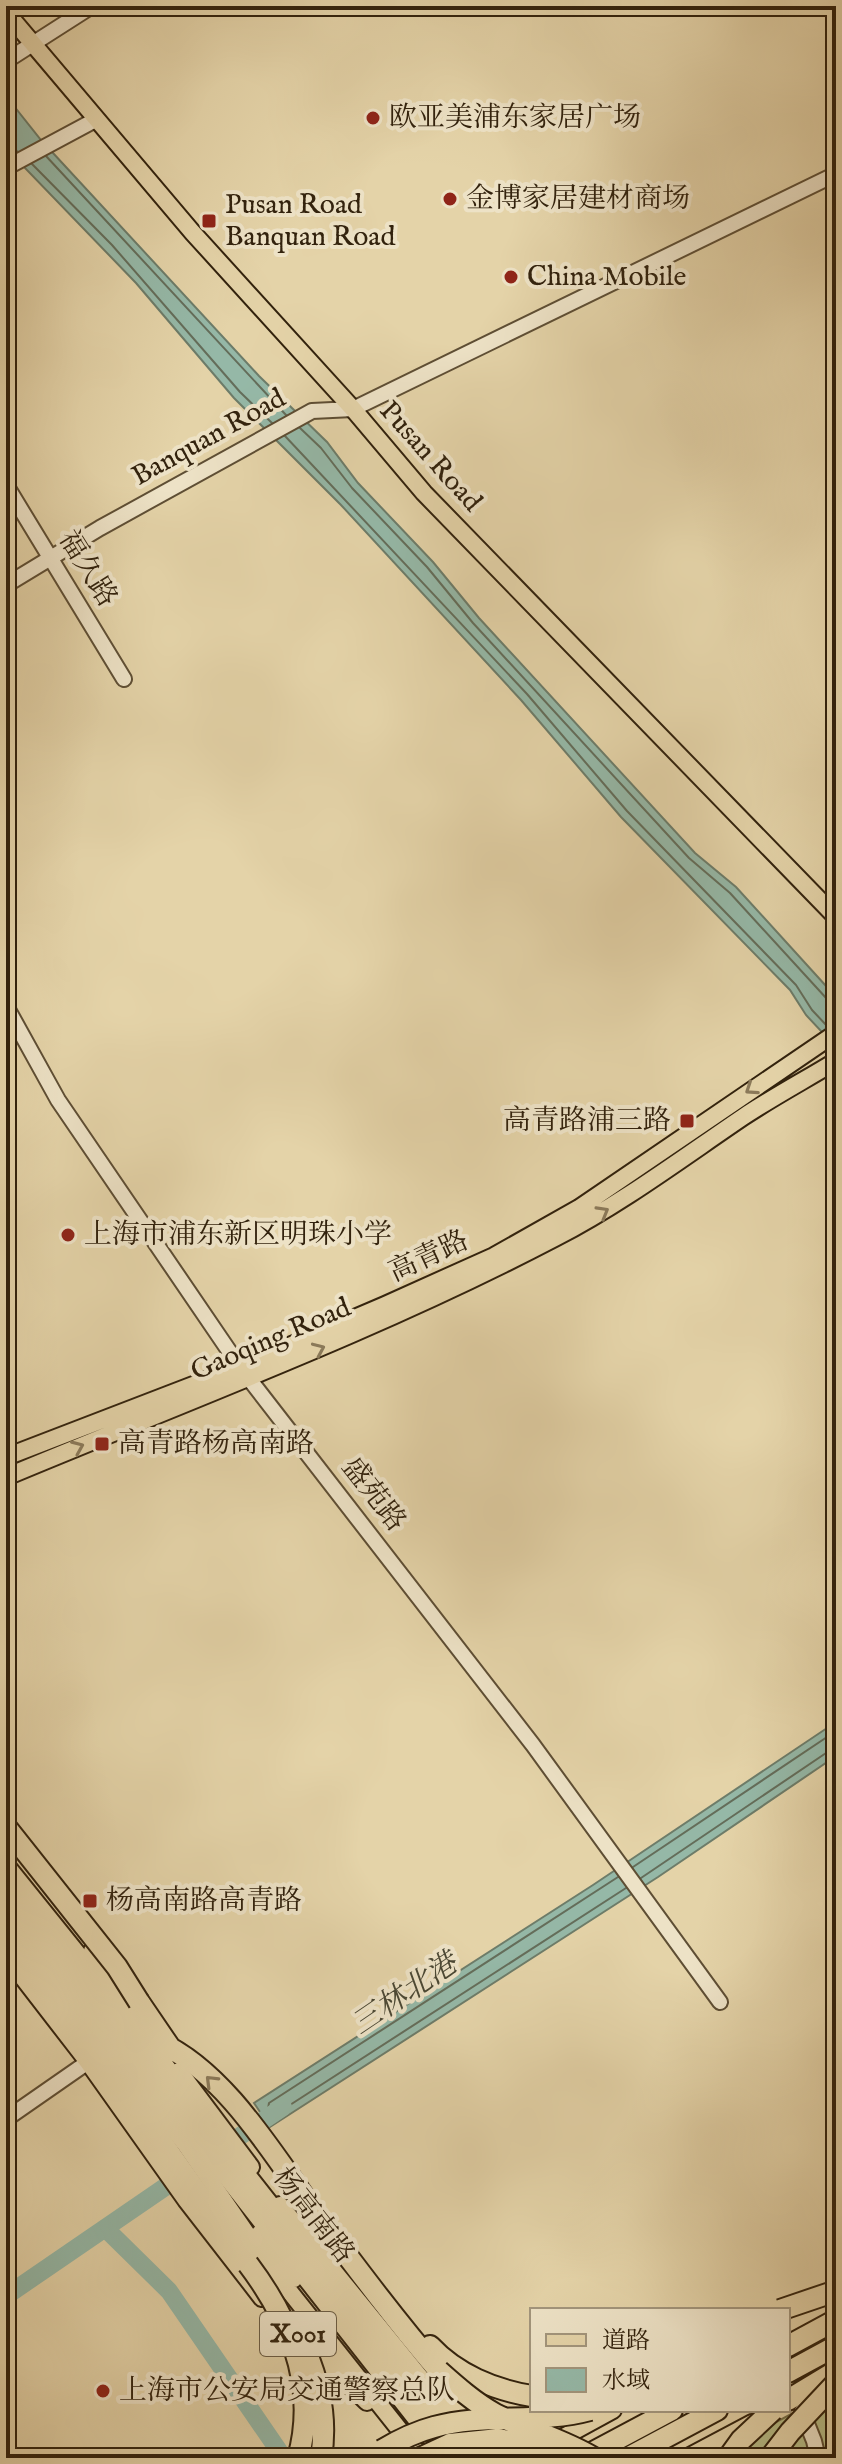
<svg xmlns="http://www.w3.org/2000/svg" width="842" height="2464" font-family="'IM FELL English','Noto Serif SC',serif">
<style>
.green{fill:#b6bc86;stroke:#746f4a;stroke-width:2}
.water{fill:#95b8a7;stroke:#6d7c69;stroke-width:2}
.lines{fill:none;stroke-linecap:round;stroke-linejoin:round}
.shore{stroke:#646d5a;stroke-width:2}
.river{stroke:#95b8a7;stroke-width:18}
.minor-casing{stroke:#5e4e34;stroke-width:18}
.major-casing{stroke:#32220d;stroke-width:20}
.highway-casing{stroke:#32220d;stroke-width:24}
.minor{stroke:#ede2c6;stroke-width:14}
.major{stroke:#e4d3a8;stroke-width:16}
.highway{stroke:#e4d3a8;stroke-width:20}
.highway-bridge-casing{stroke:#32220d;stroke-width:24;stroke-linecap:butt}
.highway-bridge{stroke:#e4d3a8;stroke-width:20}
.oneway{stroke:#8b7a5a}
.poi-dot{fill:#8f2418;stroke:#ede2c6;stroke-width:3}
.labels{text-anchor:middle;dominant-baseline:central;stroke-width:8;stroke-linejoin:round;paint-order:stroke}
.shield{fill:#ede2c6;stroke:#6a5c44;stroke-width:2}
.shield-label{font-size:26px;font-weight:bold;fill:#32220d}
.poi-label{font-size:28px;fill:#32220d;stroke:#ede2c6;text-anchor:start}
.street-label{font-size:28px;fill:#32220d;stroke:#ede2c6}
.water-label{font-size:30px;font-style:italic;fill:#4b4834;stroke:#ede2c6}
</style>
<rect width="100%" height="100%" fill="#e4d3a8"/>
<filter id="stains"><feTurbulence type="fractalNoise" baseFrequency=".0025" numOctaves="4"/><feColorMatrix values="0 0 0 0 .2 0 0 0 0 .09 0 0 0 0 .02 0 0 0 .5 -.17"/></filter>
<radialGradient id="worn" r=".72"><stop offset=".6" stop-color="#630" stop-opacity="0"/><stop offset="1" stop-color="#630" stop-opacity=".3"/></radialGradient>
<path class="green" d="M 836,2390 L 836,2458 L 709,2458 Z"/>
<path class="water" d="M 6,96 L 41,140 L 259,376 L 327,442 L 358,483 L 433,562 L 479,618 L 695,853 L 736,887 L 836,997 L 836,1047 L 806,1015 L 790,990 L 621,817 L 521,700 L 341,505 L 234,398 L 136,283 L 24,167 L 17,151 L 6,141 Z
M 836,1722 L 836,1756 L 658,1877 L 270,2127 L 254,2103 L 593,1885 Z"/>
<g class="lines">
<path class="shore" d="M 46,156 L 286,415
M 32,164 L 112,245 L 240,392 L 272,423
M 300,428 L 321,448 L 352,488 L 427,567 L 473,623 L 689,858 L 730,893 L 827,999 L 836,1002
M 285,436 L 527,694 L 627,811 L 796,985 L 812,1010 L 828,1027
M 633,1867 L 836,1731
M 618,1877 L 269,2103 L 268,2109 L 271,2114 L 276,2114 L 626,1888
M 641,1878 L 829,1751 L 836,1750"/>
<path class="river" d="M 218,2151 L 283,2107
M 105,2228 L 169,2291 L 279,2451
M 6,2296 L 187,2172"/>
<defs>
<path id="minor" d="M 6,61 L 92,6
M 13,164 L 97,119
M 6,485 L 124,679
M 6,585 L 100,528 L 312,411 L 353,409 L 836,174
M 6,1006 L 58,1100 L 240,1367 L 533,1745 L 720,2002
M 6,2119 L 88,2062
M 802,2411 L 814,2441 L 818,2458"/>
<path id="major" d="M 6,12 L 193,233 L 353,409 L 424,493 L 836,917
M 6,1457 L 240,1367 L 385,1305 L 494,1256 L 579,1208 L 836,1033
M 6,1477 C 190,1400 377,1331 555,1238 C 621,1204 681,1159 743,1117 C 773,1097 805,1080 836,1061
M 6,1915 L 185,2144 L 267,2263 L 422,2458
M 92,1951 L 138,2017
M 6,1956 L 88,2062 L 186,2200 L 262,2298
M 179,2071 L 251,2167
M 280,2205 L 486,2458
M 260,2233 L 294,2279
M 286,2323 L 367,2402
M 437,2380 L 503,2458
M 525,2458 L 613,2410
M 686,2458 L 752,2423"/>
<path id="highway" d="M 6,1868 L 147,2043 L 208,2128 L 468,2458
M 6,1893 L 449,2458
M 6,1939 L 130,2097 L 248,2264
M 139,2002 L 169,2046
M 156,2041 C 225,2070 276,2159 319,2218 C 358,2270 397,2322 439,2371
M 430,2346 C 456,2374 494,2390 532,2396
M 788,2346 L 836,2320
M 788,2372 L 836,2346
M 788,2400 L 836,2371
M 582,2458 L 672,2410
M 627,2458 L 717,2410"/>
</defs>
<use href="#minor" class="minor-casing"/>
<use href="#major" class="major-casing"/>
<use href="#highway" class="highway-casing"/>
<use href="#minor" class="minor"/>
<use href="#major" class="major"/>
<use href="#highway" class="highway"/>
<defs>
<path id="highway-bridge" d="M 6,1827 L 117,1967 L 139,2002
M 248,2264 C 291,2321 318,2387 298,2458
M 780,2310 L 836,2291
M 306,2352 C 321,2387 327,2421 321,2458
M 439,2371 C 457,2387 474,2402 495,2414 C 527,2430 563,2439 594,2458
M 382,2450 C 399,2440 415,2432 434,2427 C 484,2413 539,2424 590,2410
M 420,2458 L 450,2444 L 499,2439 L 556,2454 L 562,2458
M 728,2458 L 741,2440 L 773,2410
M 770,2458 L 790,2432 L 836,2383"/>
</defs>
<use href="#highway-bridge" class="highway-bridge-casing"/>
<use href="#highway-bridge" class="highway-bridge"/>
</g>
<defs><path id="oneway-chevron" d="M-2-3.5L2.5 0L-2 3.5" fill="none" stroke-width="1.6" stroke-linecap="round" stroke-linejoin="round" transform="scale(2)"/></defs>
<g class="oneway">
<use href="#oneway-chevron" transform="translate(751 1089) rotate(146)"/>
<use href="#oneway-chevron" transform="translate(603 1212) rotate(-30)"/>
<use href="#oneway-chevron" transform="translate(319 1349) rotate(-24)"/>
<use href="#oneway-chevron" transform="translate(78 1447) rotate(-23)"/>
<use href="#oneway-chevron" transform="translate(211 2081) rotate(-135)"/>
</g>
<g class="poi-dot">
<circle cx="373" cy="118" r="8"/>
<circle cx="450" cy="199" r="8"/>
<rect x="201" y="213" width="16" height="16" rx="4"/>
<circle cx="511" cy="277" r="8"/>
<rect x="679" y="1113" width="16" height="16" rx="4"/>
<circle cx="68" cy="1235" r="8"/>
<rect x="94" y="1436" width="16" height="16" rx="4"/>
<rect x="82" y="1893" width="16" height="16" rx="4"/>
<circle cx="103" cy="2391" r="8"/>
</g>
<g class="labels">
<rect class="shield" x="260" y="2312" width="76" height="44" rx="6"/>
<g class="shield-label">
<text x="298" y="2334">X001</text>
</g>
<g class="poi-label">
<text x="389" y="118">欧亚美浦东家居广场</text>
<text x="466" y="199">金博家居建材商场</text>
<text x="225" y="205">Pusan Road<tspan x="225" dy="32">Banquan Road</tspan></text>
<text x="527" y="277">China Mobile</text>
<text x="671" y="1121" text-anchor="end">高青路浦三路</text>
<text x="84" y="1235">上海市浦东新区明珠小学</text>
<text x="118" y="1444">高青路杨高南路</text>
<text x="106" y="1901">杨高南路高青路</text>
<text x="119" y="2391">上海市公安局交通警察总队</text>
</g>
<g class="street-label">
<text transform="translate(209 438) rotate(-29)">Banquan Road</text>
<text transform="translate(430 457) rotate(48)">Pusan Road</text>
<text transform="translate(87 569) rotate(58)">福久路</text>
<text transform="translate(429 1257) rotate(-25)">高青路</text>
<text transform="translate(271 1340) rotate(-23)">Gaoqing Road</text>
<text transform="translate(373 1495) rotate(52)">盛苑路</text>
<text transform="translate(313 2216) rotate(52)">杨高南路</text>
</g>
<g class="water-label">
<text transform="translate(405 1995) rotate(-34)">三林北港</text>
</g>
</g>
<rect width="842" height="2464" fill="none" stroke="#e4d3a8" stroke-width="32"/>
<rect x="8" y="8" width="826" height="2448" fill="none" stroke="#32220d" stroke-width="4"/>
<rect x="16" y="16" width="810" height="2432" fill="none" stroke="#32220d" stroke-width="2"/>
<rect x="530" y="2308" width="260" height="104" fill="#ede2c6" stroke="#a2957c" stroke-width="2"/>
<rect x="546" y="2334" width="40" height="12" fill="#e4d3a8" stroke="#a2957c" stroke-width="2"/>
<text x="602" y="2348" font-size="24" fill="#32220d">道路</text>
<rect x="546" y="2368" width="40" height="24" fill="#95b8a7" stroke="#a2957c" stroke-width="2"/>
<text x="602" y="2388" font-size="24" fill="#32220d">水域</text>
<rect width="100%" height="100%" filter="url(#stains)"/>
<rect width="100%" height="100%" fill="url(#worn)"/>
</svg>
